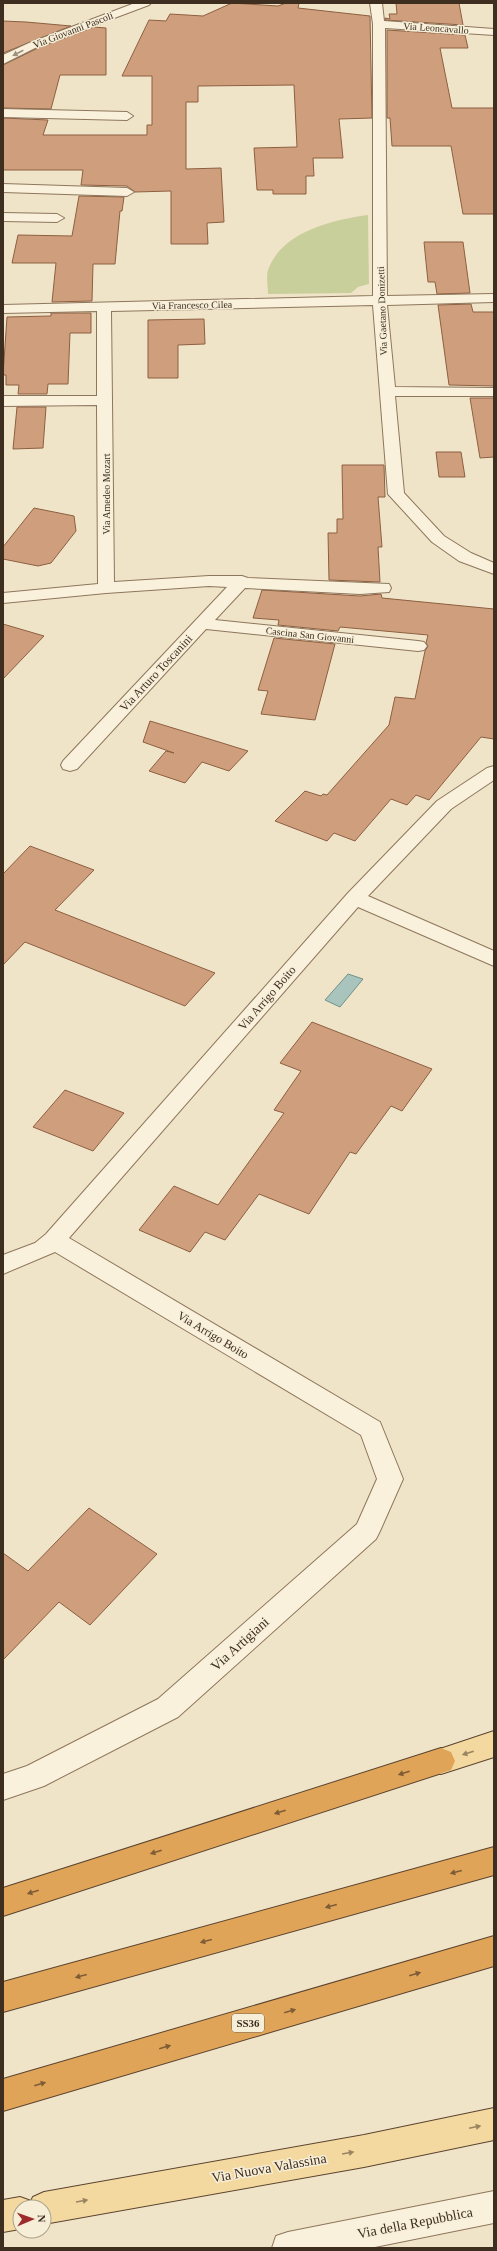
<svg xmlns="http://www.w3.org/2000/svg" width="497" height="2251" font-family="Georgia,serif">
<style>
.green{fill:#c9cf9b}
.water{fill:#a9c4bc;stroke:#6f938a}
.building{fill:#cf9f7d;stroke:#8d5f41}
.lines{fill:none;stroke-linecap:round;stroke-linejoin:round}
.minor-casing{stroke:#8d765c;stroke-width:2}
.major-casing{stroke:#5b4430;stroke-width:2}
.highway-casing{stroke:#5b4430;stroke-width:2}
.minor{fill:#faf1dc;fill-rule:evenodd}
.major{fill:#f3d9a0;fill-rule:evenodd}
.highway{fill:#e0a458;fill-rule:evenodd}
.oneway{fill:#9c907e}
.oneway2{fill:#988460}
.oneway3{fill:#7e5d36}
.labels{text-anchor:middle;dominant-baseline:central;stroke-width:3;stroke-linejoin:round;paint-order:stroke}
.far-street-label{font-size:10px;fill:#3d2e20;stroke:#f7eed8}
.shield{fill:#f7eed8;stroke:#756857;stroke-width:1}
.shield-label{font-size:11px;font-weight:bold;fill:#3d2e20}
.street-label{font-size:12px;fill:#3d2e20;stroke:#f7eed8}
.near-street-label{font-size:14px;fill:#3d2e20;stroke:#f7eed8}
</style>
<rect width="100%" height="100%" fill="#f0e4c8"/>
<path class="green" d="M 368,215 L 369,284 L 358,287 L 351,293 L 268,294 C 268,287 266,277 268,270 C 282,231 333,220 368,215 Z"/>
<path class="water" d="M 348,974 L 363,979 L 340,1007 L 325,1000 Z"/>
<path class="building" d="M 232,3 L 278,6 L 286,3 L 299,3 L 298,8 L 370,16 L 372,118 L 339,119 L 343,158 L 313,158 L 314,176 L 306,176 L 306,194 L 273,194 L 273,190 L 257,190 L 254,148 L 297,147 L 294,85 L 198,86 L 198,102 L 186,102 L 186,169 L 221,168 L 224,222 L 207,223 L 208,244 L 171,244 L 171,191 L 135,192 L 127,186 L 81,185 L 83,170 L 3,170 L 3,118 L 48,120 L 43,135 L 147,135 L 147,125 L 152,125 L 152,76 L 122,76 L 149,20 L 166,21 L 170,14 L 203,16 Z
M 396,3 L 459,3 L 463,25 L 385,20 L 385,18 L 390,19 L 389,14 L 397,14 Z
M 3,21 L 26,22 L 71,26 L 3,53 Z
M 94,27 L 106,28 L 106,75 L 60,75 L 51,109 L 3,108 L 3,65 L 38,48 Z
M 387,30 L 465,35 L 468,48 L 440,48 L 452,108 L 494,108 L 494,214 L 463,214 L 451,146 L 392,146 L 390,118 L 387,118 Z
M 79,196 L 124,197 L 122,211 L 120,211 L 115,264 L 93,264 L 92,301 L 52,302 L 56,263 L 12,263 L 18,235 L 72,236 Z
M 424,242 L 463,242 L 470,293 L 437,294 L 435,282 L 428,282 Z
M 471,304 L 473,312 L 494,312 L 494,386 L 449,385 L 438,305 Z
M 51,313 L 91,313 L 91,333 L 70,333 L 68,384 L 48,384 L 47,394 L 18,394 L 19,385 L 6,385 L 6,375 L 3,375 L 7,317 L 51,316 Z
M 204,319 L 205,344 L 178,345 L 178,378 L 148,378 L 148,320 Z
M 470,398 L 494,398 L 494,457 L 480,458 Z
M 17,407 L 46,407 L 43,448 L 13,449 Z
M 436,452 L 461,452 L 465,477 L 439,477 Z
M 342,465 L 384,465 L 385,497 L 378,497 L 382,547 L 378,547 L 380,582 L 329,580 L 328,533 L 337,533 L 337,519 L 343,519 Z
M 34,508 L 74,516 L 76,531 L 51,563 L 38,566 L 3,559 L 3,547 Z
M 262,590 L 360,596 L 381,594 L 382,598 L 494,609 L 494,739 L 481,737 L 429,800 L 416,795 L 407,805 L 391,799 L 355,841 L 334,833 L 327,841 L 275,821 L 305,791 L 321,796 L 323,794 L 327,795 L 389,725 L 395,697 L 415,699 L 425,651 L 428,646 L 426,643 L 428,635 L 340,627 L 338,631 L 278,625 L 279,620 L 253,618 Z
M 3,624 L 44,636 L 3,679 Z
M 274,638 L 335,644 L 315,720 L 261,714 L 268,691 L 258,690 Z
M 150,721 L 219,742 L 248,751 L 229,771 L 202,762 L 185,783 L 149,771 L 166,751 L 174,753 L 143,742 Z
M 30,846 L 94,870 L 55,910 L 215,973 L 185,1006 L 25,942 L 3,965 L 3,874 Z
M 312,1022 L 432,1069 L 402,1111 L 391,1106 L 356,1154 L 350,1152 L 309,1214 L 259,1194 L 225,1240 L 205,1232 L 190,1252 L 139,1230 L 174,1186 L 218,1205 L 284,1113 L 274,1110 L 301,1071 L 280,1063 Z
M 65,1090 L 124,1113 L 93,1151 L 33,1127 Z
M 89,1508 L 157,1554 L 90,1625 L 59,1602 L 3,1660 L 3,1553 L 28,1571 Z"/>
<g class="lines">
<defs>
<path id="minor" d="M 135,3 L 151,3 L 149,5 L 37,47 L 3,64 L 3,55 L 29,43 Z
M 370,3 L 382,3 L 384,21 L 494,29 L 494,35 L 385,28 L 387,296 L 494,294 L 494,302 L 387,305 L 395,387 L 494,388 L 494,396 L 395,396 L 404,493 L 444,536 L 471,553 L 494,563 L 494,574 L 459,561 L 432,542 L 388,494 L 373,305 L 111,311 L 114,582 L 209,576 L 242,576 L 248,578 L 389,584 L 391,588 L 389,592 L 360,594 L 245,588 L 215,620 L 418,641 L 424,642 L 427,646 L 424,650 L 418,651 L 206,629 L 77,769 L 70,771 L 63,769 L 61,765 L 63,761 L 227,587 L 209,586 L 106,593 L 3,603 L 3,593 L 98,584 L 97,405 L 3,406 L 3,396 L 97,396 L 97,311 L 3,313 L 3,305 L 373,296 L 373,24 Z
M 3,109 L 127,112 L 133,116 L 127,120 L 3,117 Z
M 3,184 L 127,188 L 134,192 L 127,196 L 3,192 Z
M 3,213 L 57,214 L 64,218 L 57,222 L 3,221 Z
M 494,766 L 494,780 L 451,809 L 368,896 L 494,951 L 494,966 L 358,907 L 69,1238 L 380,1422 L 403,1479 L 380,1531 L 376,1539 L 178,1717 L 44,1786 L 3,1800 L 3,1774 L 27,1766 L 158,1699 L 357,1524 L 377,1479 L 361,1435 L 55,1252 L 3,1274 L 3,1255 L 35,1243 L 46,1234 L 348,893 L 437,801 L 487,768 Z
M 494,2191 L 494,2223 L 370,2248 L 272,2248 L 276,2236 L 288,2232 Z"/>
<path id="major" d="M 494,1731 L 494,1757 L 441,1774 L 431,1770 L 427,1761 L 431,1752 Z
M 494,2108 L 494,2140 L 364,2167 L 44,2224 L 44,2207 L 20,2207 L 20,2229 L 3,2232 L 3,2200 L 20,2197 L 31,2201 L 33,2197 L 44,2192 L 364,2135 Z"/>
<path id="highway" d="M 441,1748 L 451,1752 L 455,1761 L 451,1770 L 3,1916 L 3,1888 Z
M 494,1847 L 494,1875 L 3,2012 L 3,1982 Z
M 494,1936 L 494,1966 L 3,2111 L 3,2079 Z"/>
</defs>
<use href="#minor" class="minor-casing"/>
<use href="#major" class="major-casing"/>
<use href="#highway" class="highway-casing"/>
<use href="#minor" class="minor"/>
<use href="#major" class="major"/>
<use href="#highway" class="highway"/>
</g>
<defs><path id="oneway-solid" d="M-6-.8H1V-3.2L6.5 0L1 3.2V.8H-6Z"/></defs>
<use class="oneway" href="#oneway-solid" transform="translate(18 53) rotate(153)"/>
<g class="oneway2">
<use href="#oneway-solid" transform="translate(468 1753) rotate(163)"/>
<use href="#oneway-solid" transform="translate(475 2127) rotate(-12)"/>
<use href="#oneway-solid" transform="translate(348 2153) rotate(-10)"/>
<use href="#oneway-solid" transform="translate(82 2201) rotate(-10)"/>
</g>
<g class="oneway3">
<use href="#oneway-solid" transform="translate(404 1773) rotate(162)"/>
<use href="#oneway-solid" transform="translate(280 1812) rotate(162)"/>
<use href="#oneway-solid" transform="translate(156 1852) rotate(162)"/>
<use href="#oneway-solid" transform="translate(456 1872) rotate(165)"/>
<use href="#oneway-solid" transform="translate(33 1892) rotate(162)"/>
<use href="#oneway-solid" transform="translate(331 1906) rotate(165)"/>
<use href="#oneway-solid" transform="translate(206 1941) rotate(165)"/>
<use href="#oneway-solid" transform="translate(415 1974) rotate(-16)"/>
<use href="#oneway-solid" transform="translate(81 1976) rotate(165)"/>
<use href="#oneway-solid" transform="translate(290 2011) rotate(-16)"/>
<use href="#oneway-solid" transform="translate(165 2047) rotate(-16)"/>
<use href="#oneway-solid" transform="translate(40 2084) rotate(-16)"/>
</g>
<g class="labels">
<g class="far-street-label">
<text transform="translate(436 28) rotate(4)">Via Leoncavallo</text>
<text transform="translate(73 30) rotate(-21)">Via Giovanni Pascoli</text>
<text transform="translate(192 305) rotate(-1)">Via Francesco Cilea</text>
<text transform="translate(382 311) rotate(-92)">Via Gaetano Donizetti</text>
<text transform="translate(106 494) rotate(-90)">Via Amedeo Mozart</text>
<text transform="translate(310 635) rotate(6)">Cascina San Giovanni</text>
</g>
<rect class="shield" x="232" y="2014" width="32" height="18" rx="3"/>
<g class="shield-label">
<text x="248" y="2023">SS36</text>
</g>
<g class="street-label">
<text transform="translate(156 673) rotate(-47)">Via Arturo Toscanini</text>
<text transform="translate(267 998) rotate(-49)">Via Arrigo Boito</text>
<text transform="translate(213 1335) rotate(31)">Via Arrigo Boito</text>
</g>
<g class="near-street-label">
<text transform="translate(240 1644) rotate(-42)">Via Artigiani</text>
<text transform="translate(269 2168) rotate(-10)">Via Nuova Valassina</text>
<text transform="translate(415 2223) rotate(-11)">Via della Repubblica</text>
</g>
</g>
<rect width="497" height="2251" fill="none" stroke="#3d2e20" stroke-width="8"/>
<g transform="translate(32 2219) rotate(88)"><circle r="19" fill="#f7eed8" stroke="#ada18e"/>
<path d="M0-3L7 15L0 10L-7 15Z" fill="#9e2a2b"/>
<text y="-6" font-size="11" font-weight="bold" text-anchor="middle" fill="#3d2e20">N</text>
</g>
</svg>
